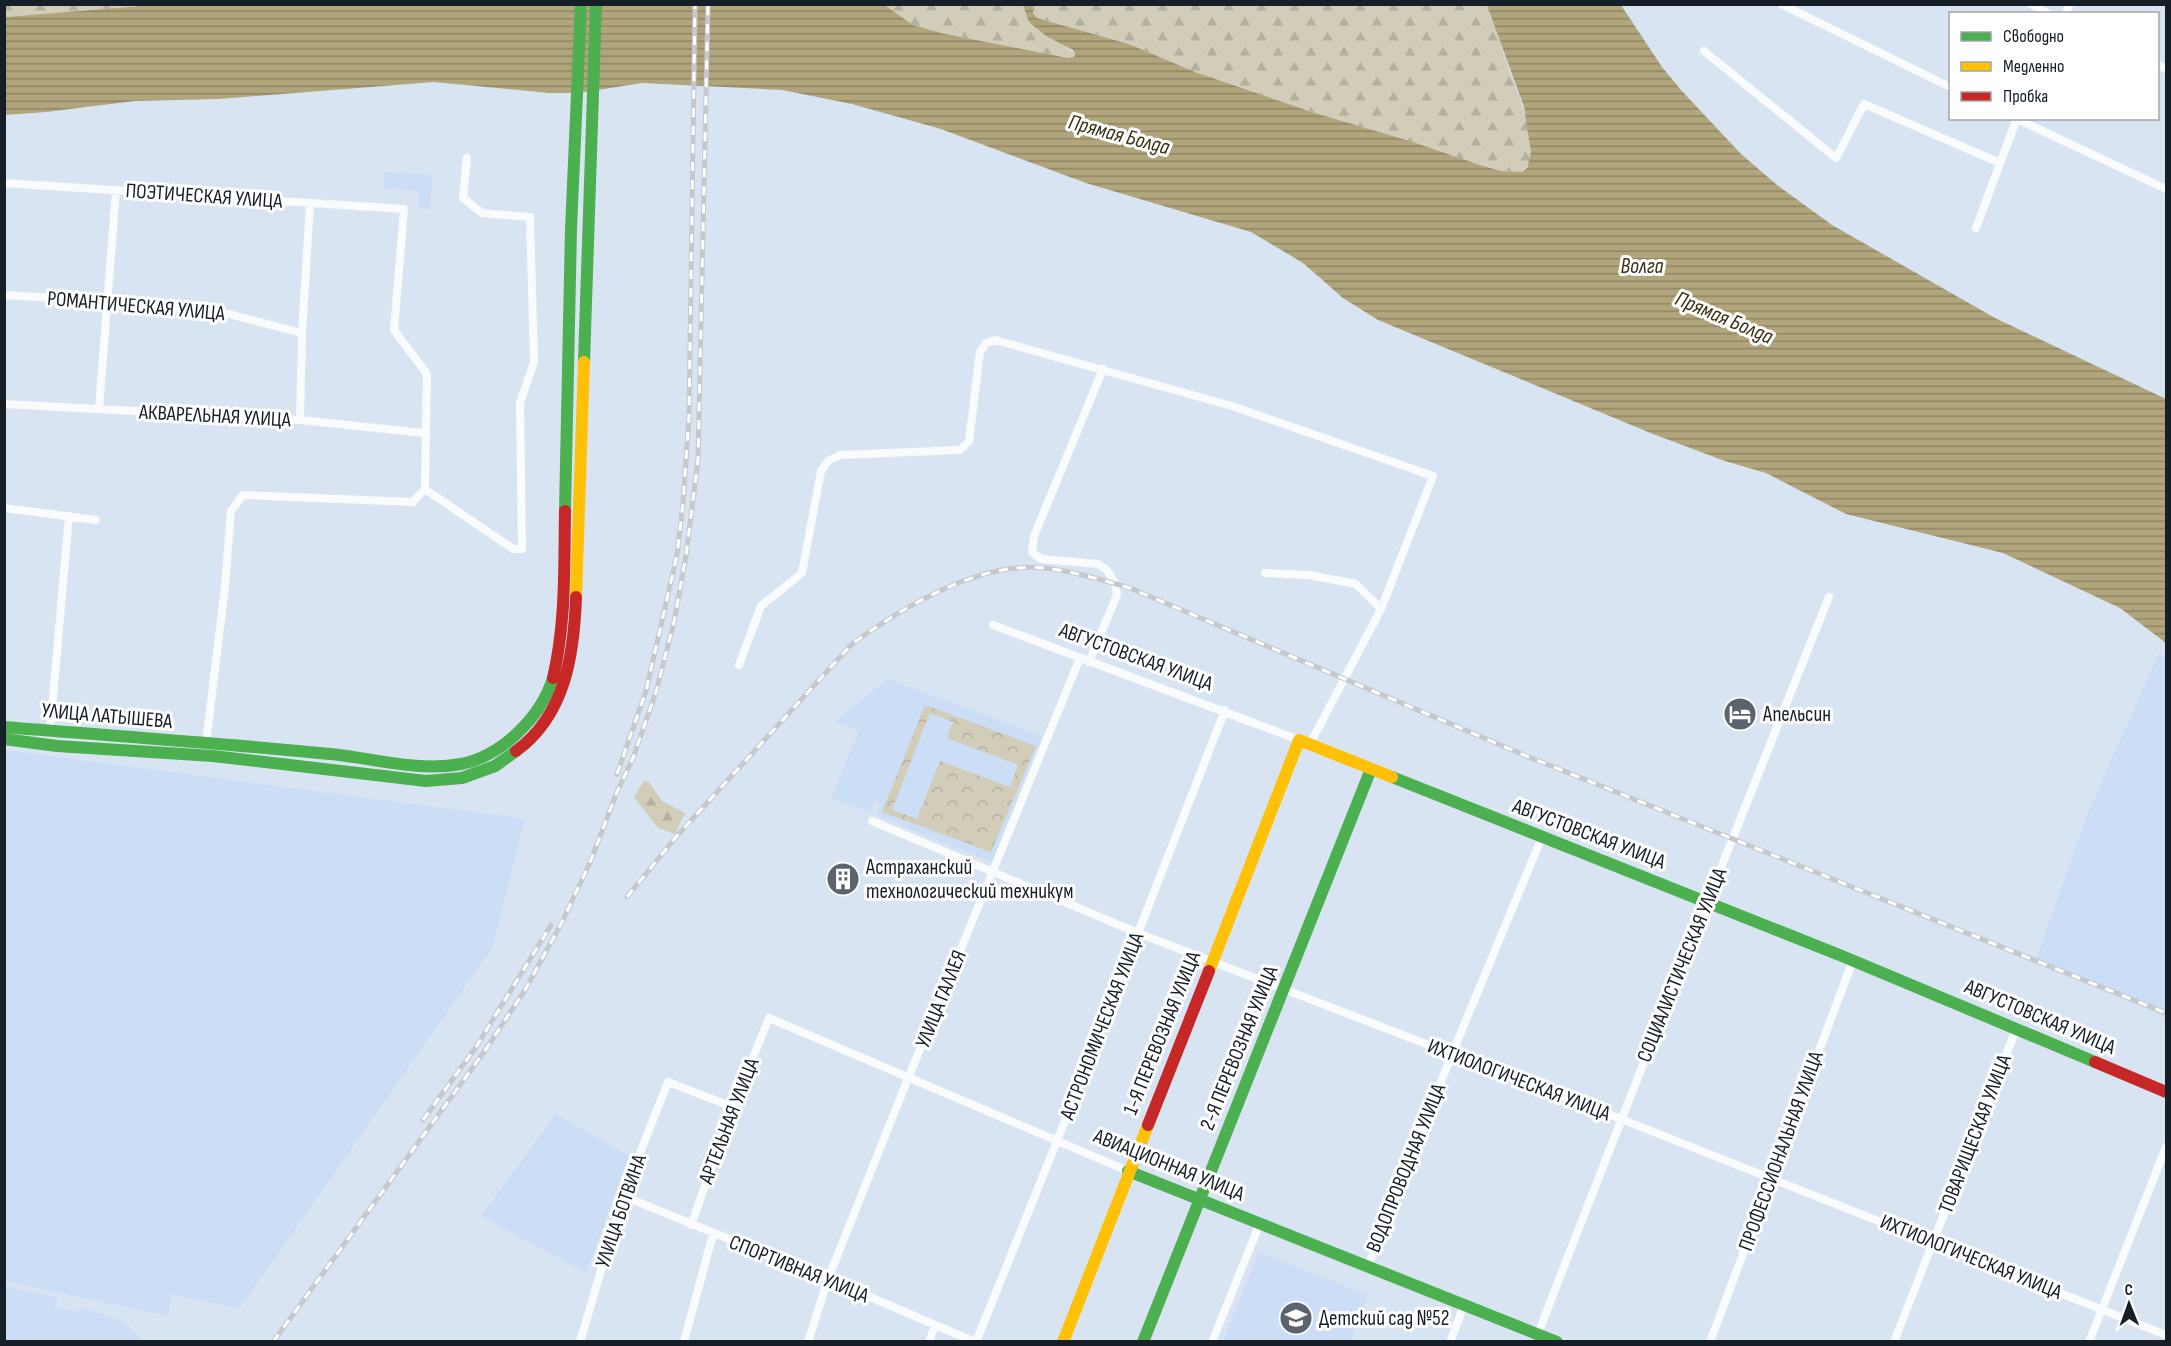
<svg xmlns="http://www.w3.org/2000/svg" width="2171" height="1346" font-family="'Sofia Sans Condensed',sans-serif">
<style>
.built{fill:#cbdef6}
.forest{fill:url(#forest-firs)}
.park{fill:url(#park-crowns);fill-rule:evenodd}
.water{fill:url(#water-rules)}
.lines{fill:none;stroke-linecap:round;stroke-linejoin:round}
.street{stroke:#f9fbfd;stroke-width:8}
.fast{stroke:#4caf50;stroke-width:12}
.slow{stroke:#ffc107;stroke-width:12}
.jam{stroke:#c62828;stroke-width:12}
.rail-casing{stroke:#c5c9cd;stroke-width:5}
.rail{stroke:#fff;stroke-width:3;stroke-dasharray:9;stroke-linecap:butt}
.labels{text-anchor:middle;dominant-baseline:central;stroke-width:6;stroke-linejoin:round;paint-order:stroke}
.street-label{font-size:21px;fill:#161e27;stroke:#fff}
.poi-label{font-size:21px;fill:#161e27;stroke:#fff;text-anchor:start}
.water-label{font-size:22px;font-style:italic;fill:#3a3113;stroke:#fff}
</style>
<defs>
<pattern id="forest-firs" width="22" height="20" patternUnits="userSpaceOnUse" patternTransform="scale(1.5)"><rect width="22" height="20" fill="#d1cdb9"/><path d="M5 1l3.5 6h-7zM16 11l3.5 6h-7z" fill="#b3b09f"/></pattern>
<pattern id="park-crowns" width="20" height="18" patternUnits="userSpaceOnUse" patternTransform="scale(1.5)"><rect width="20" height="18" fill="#d1cdb9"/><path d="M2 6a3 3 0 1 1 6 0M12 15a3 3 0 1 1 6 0" fill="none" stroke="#b3b09f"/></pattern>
<pattern id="water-rules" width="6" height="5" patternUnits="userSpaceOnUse" patternTransform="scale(1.5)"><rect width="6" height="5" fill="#b1a57c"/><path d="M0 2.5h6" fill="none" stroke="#8f8666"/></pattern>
</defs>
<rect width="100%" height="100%" fill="#d8e4f2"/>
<path class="built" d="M 384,172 L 432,175 L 430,209 L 418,208 L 419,191 L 383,188 Z
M 2159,653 L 2166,658 L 2166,1017 L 2035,963 L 2087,815 Z
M 888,679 L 1042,736 L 992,862 L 880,817 L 877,815 L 881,802 L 875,800 L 869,812 L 831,798 L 859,731 L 835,721 Z
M 5,750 L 525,819 L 492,948 L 240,1308 L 171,1295 L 168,1316 L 5,1281 Z
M 556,1114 L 629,1156 L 586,1273 L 481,1216 Z
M 1259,1252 L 1368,1295 L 1350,1341 L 1223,1341 Z
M 5,1287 L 57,1297 L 55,1307 L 78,1312 L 80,1307 L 125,1322 L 140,1339 L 139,1341 L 5,1341 Z"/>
<path class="forest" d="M 1033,4 L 1487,5 C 1496,25 1501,46 1508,66 C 1516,90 1545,153 1522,172 L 1501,171 L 1480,165 L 1413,142 L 1315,113 L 1195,72 L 1129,44 L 1037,18 L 1033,13 Z
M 5,5 L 168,5 L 5,17 Z
M 883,5 L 1023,5 L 1026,12 L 1075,54 L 1074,57 L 1068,58 L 941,33 L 913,25 Z
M 644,781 L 649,782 L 662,801 L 685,813 L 675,834 L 658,828 L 634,797 Z"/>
<path class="park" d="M 925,705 L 1036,746 L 991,852 L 882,812 ZM 930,713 L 953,722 L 947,738 L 1018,765 L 1010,787 L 940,761 L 917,819 L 892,810 Z"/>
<path class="water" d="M 168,4 L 883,4 L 913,25 L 941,33 L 1068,58 L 1074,57 L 1075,54 L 1073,50 L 1046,36 L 1029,22 L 1023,5 L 1033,4 L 1033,13 L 1037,18 L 1129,44 L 1195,72 L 1315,113 L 1413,142 L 1480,165 L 1501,171 L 1522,172 L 1527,168 L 1531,152 L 1524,107 L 1487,5 L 1621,5 L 1662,67 L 1681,90 L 1741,154 L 1777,185 L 1832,225 L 1995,318 L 2166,399 L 2166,643 L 2120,608 L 2003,553 L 1846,514 L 1766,473 L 1725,461 L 1653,434 L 1378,320 L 1343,298 L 1303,263 L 1251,232 L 1086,183 L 941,129 L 852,104 L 782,90 L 642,83 L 579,93 L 549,93 L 434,82 L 218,99 L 135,101 L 46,112 L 5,115 L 5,17 Z"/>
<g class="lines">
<path class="street" d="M 1781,4 L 1950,87
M 2031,4 L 2049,14
M 2065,14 L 2070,4
M 1704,51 L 1836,158 L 1864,104 L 2000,163
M 2158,65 L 2166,69
M 2015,118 L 2166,189
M 4,183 L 404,209 L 394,330 L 427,374 L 425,489 L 413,502 L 243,495 L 231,511 L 225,586 L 206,744
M 1976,228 L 2017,118
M 4,295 L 107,301 L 221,312 L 302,333
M 4,404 L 300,420 L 424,433
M 99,409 L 116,190
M 300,420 L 302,333 L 310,204
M 425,489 L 513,549 L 522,549 L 520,403 L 534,362 L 530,217 L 482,213 L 463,198 L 467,158
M 4,508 L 96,520
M 1265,573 L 1309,575 L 1356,584 L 1381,609
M 993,625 L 1299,740
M 1089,662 L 1117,595 L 1115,583 L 1107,570 L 1098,564 L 1041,559 L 1032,552 L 1034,536 L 1103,369
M 739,665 L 761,606 L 802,573 L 821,471 L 828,461 L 840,455 L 960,450 L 969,441 L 980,352 L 986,343 L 995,340 L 1232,406 L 1433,476 L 1381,609 L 1310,744
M 50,731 L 69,516
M 872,821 L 1138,933 L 1621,1119 L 2166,1335
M 623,1196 L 828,1279 L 975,1342
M 691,1225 L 733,1107 L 769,1018 L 1128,1171
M 1368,1266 L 1452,1054 L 1542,837
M 1538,1334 C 1633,1087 1731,842 1829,597
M 580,1342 L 623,1196 L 668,1082 L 733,1107
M 684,1342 L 713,1234
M 808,1342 L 828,1279 L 909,1076 L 1080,658
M 929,1342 L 935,1325
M 976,1342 L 1057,1141 L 1225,710
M 1212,1342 L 1260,1223
M 1450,1342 L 1464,1305
M 1710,1342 L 1853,960
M 1894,1342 L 2017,1027
M 2089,1342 L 2166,1147"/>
<path class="fast" d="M 584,362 L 596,4
M 565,511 L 571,229 L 581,4
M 4,727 C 113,736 222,743 330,754 C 373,758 418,772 461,764 C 502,756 541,717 553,678
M 4,739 L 57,746 L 213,756 L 426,781 L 462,778 L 495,766 L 516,751
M 1392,777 L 1842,956 L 2095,1062
M 1128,1171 L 1557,1342
M 1143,1342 L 1371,769"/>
<path class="slow" d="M 576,597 L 584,362
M 1209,971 L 1299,740 L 1392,777
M 1063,1342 L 1148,1125"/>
<path class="jam" d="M 553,678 C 566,623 564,567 565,511
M 516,751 C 566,715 574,653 576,597
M 2095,1062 L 2166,1092
M 1148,1125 L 1209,971"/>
<defs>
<path id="rail" d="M 617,774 L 646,691 L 677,555 L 683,503 L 689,417 L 695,4
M 627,897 L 676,837 L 851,645 C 901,608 979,561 1044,568 C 1073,571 1102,580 1130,588 L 1524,755 L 2166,1013
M 423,1120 L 476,1047 L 551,925
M 273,1342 L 484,1052 L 525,990 L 561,924 L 589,865 L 617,792 L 633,758 L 656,692 L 674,622 L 686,556 L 698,460 L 708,4"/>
</defs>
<use href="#rail" class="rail-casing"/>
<use href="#rail" class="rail"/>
</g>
<defs>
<symbol id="hotel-disc" viewBox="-11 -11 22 22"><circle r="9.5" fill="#5a636e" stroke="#fff"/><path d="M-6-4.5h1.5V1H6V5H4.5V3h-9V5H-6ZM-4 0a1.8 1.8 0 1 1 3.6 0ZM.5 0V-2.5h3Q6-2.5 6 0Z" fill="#fff"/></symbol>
<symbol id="building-disc" viewBox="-11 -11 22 22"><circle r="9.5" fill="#5a636e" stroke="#fff"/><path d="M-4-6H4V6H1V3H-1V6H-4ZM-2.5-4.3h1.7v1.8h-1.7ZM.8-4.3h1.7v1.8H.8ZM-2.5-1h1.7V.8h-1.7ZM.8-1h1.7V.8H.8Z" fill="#fff"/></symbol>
<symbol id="school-disc" viewBox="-11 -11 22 22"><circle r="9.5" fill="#5a636e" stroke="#fff"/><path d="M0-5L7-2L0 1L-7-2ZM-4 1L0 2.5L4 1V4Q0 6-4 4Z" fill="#fff"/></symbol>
</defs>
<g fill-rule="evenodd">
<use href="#hotel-disc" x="1721" y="695" width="38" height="38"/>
<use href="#building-disc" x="824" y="860" width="38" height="38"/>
<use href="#school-disc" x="1277" y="1299" width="38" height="38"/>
</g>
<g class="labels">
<g class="street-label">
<text transform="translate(204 196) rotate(4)">ПОЭТИЧЕСКАЯ УЛИЦА</text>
<text transform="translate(136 306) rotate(5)">РОМАНТИЧЕСКАЯ УЛИЦА</text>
<text transform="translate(215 416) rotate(3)">АКВАРЕЛЬНАЯ УЛИЦА</text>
<text transform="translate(1136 657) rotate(20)">АВГУСТОВСКАЯ УЛИЦА</text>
<text transform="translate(107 716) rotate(5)">УЛИЦА ЛАТЫШЕВА</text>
<text transform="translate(1589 834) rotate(21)">АВГУСТОВСКАЯ УЛИЦА</text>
<text transform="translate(1682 965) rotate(-68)">СОЦИАЛИСТИЧЕСКАЯ УЛИЦА</text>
<text transform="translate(941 999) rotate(-68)">УЛИЦА ГАЛЛЕЯ</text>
<text transform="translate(2040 1017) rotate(23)">АВГУСТОВСКАЯ УЛИЦА</text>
<text transform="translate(1102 1026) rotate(-69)">АСТРОНОМИЧЕСКАЯ УЛИЦА</text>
<text transform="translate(1162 1033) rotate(-68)">1-Я ПЕРЕВОЗНАЯ УЛИЦА</text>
<text transform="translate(1239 1048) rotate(-68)">2-Я ПЕРЕВОЗНАЯ УЛИЦА</text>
<text transform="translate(1519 1080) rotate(21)">ИХТИОЛОГИЧЕСКАЯ УЛИЦА</text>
<text transform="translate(729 1121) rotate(-69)">АРТЕЛЬНАЯ УЛИЦА</text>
<text transform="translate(1975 1134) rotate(-69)">ТОВАРИЩЕСКАЯ УЛИЦА</text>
<text transform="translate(1781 1151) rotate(-70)">ПРОФЕССИОНАЛЬНАЯ УЛИЦА</text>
<text transform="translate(1169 1165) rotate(22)">АВИАЦИОННАЯ УЛИЦА</text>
<text transform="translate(1406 1168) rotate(-68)">ВОДОПРОВОДНАЯ УЛИЦА</text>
<text transform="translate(621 1211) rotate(-71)">УЛИЦА БОТВИНА</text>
<text transform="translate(1971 1257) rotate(22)">ИХТИОЛОГИЧЕСКАЯ УЛИЦА</text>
<text transform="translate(799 1269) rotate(22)">СПОРТИВНАЯ УЛИЦА</text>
</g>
<g class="poi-label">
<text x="1763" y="714">Апельсин</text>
<text x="866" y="867">Астраханский<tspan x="866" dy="24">технологический техникум</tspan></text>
<text x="1319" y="1318">Детский сад №52</text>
</g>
<g class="water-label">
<text transform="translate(1119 135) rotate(15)">Прямая Болда</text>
<text x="1642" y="266">Волга</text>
<text transform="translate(1724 318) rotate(23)">Прямая Болда</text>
</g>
</g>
<rect width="2171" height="1346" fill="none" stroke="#161e27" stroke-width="12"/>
<rect x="1949" y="12" width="210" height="108" fill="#ffffff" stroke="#a2a5a9" stroke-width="1.5"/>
<rect x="1961" y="32" width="30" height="9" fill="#4caf50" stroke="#a2a5a9" stroke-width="1.5"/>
<text x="2003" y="42" font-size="18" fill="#161e27">Свободно</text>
<rect x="1961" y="62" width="30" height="9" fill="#ffc107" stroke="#a2a5a9" stroke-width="1.5"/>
<text x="2003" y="72" font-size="18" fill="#161e27">Медленно</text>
<rect x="1961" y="92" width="30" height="9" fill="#c62828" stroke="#a2a5a9" stroke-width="1.5"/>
<text x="2003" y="102" font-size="18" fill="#161e27">Пробка</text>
<g transform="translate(2129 1304) rotate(359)" stroke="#ffffff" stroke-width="4.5" paint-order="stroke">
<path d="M0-4.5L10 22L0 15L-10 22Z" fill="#161e27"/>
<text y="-9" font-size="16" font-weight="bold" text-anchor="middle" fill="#161e27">С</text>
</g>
</svg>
